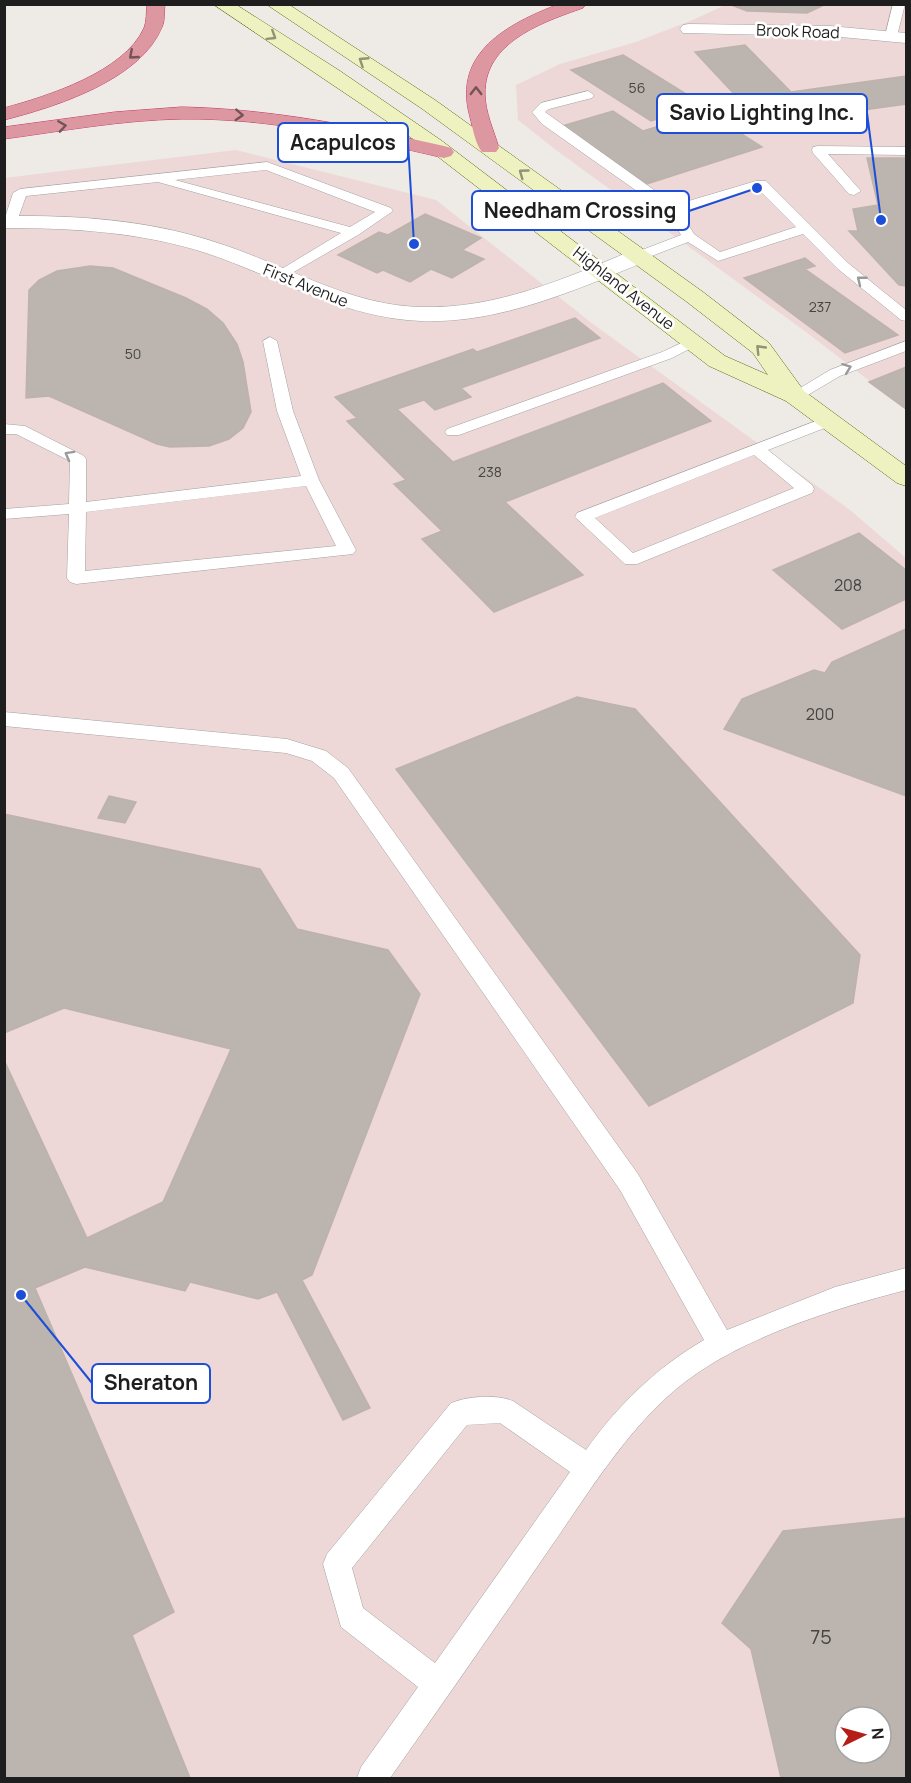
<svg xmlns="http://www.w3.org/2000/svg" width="911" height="1783" font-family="Manrope,sans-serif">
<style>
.commercial{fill:#edd8d7;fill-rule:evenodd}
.building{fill:#bbb4af;stroke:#beb3aa;stroke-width:1.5;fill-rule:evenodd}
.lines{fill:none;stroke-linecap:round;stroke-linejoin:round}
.service-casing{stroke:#a2a2a2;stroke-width:1}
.minor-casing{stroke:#a2a2a2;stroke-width:1}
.secondary-casing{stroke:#5c6912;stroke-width:1}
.motorway-casing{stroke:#c53965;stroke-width:1}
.service{fill:#fff;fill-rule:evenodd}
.minor{fill:#fff;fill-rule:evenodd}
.secondary{fill:#eef2c0;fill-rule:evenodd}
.motorway{fill:#dc97a1;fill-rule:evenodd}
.oneway{stroke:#909377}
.oneway2{stroke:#735459}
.oneway3{stroke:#9a9a9a}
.labels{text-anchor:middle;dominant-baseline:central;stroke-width:5;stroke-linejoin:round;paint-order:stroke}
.far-number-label{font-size:14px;fill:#454442}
.far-street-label{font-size:16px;fill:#1e1e1e;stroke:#fff}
.number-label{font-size:16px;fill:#454442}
.near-number-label{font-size:20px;fill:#454442}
.leader{fill:none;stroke:#1d4ed8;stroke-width:2}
.callout-dot{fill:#1d4ed8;stroke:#fff;stroke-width:2}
.callout{fill:#fff;stroke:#1d4ed8;stroke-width:2}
.callout-label{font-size:21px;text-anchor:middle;font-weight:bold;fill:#1e1e1e}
</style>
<rect width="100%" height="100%" fill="#eeebe6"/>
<path class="commercial" d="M 725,5 L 906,5 L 906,409 L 806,332 L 556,150 L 518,120 L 516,85 L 560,64 L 636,42 L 695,19 Z
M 236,150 L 436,200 L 593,324 L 850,510 L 906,558 L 906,1778 L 5,1778 L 4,178 ZM 845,1717 L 881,1717 L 881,1753 L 845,1753 Z"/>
<path class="building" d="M 729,4 L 826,4 L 807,13 L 747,11 Z
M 745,45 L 791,92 L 906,76 L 906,104 L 762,124 L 695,52 Z
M 623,55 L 704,105 L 651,121 L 571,70 Z
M 717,108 L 737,121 L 726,124 L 762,147 L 647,184 L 562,126 L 613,111 L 643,131 Z
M 867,158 L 906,158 L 906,286 L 899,285 L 849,231 L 858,231 L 853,209 L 878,205 Z
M 425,214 L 481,238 L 462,250 L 484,259 L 452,278 L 431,269 L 410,282 L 383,270 L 377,273 L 338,255 L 379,232 L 388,235 Z
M 805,258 L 815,266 L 805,269 L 898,335 L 845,353 L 744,278 Z
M 90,266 L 113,268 L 186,298 L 207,309 L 223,323 L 237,344 L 243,362 L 251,412 L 243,428 L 229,439 L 209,446 L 170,447 L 157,444 L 49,396 L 26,398 L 29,290 L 39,280 L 57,271 Z
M 575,318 L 600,338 L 461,388 L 471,397 L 435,410 L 424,400 L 397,409 L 453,462 L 663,383 L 711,421 L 505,502 L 583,575 L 494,612 L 422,539 L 442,531 L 394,484 L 406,480 L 347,421 L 357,418 L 335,397 L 473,349 L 477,352 Z
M 906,367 L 906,409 L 869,382 Z
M 859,533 L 906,570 L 906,599 L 842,629 L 773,570 Z
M 906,629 L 906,796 L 724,729 L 742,699 L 814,670 L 825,673 L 832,662 Z
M 577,697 L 635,709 L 860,955 L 853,1003 L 649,1106 L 396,769 Z
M 109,796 L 136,802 L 125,823 L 98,818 Z
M 4,814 L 260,869 L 297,929 L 388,950 L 420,994 L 312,1275 L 302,1280 L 370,1408 L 343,1420 L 277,1292 L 258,1299 L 190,1282 L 185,1291 L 85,1267 L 35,1288 L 174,1612 L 132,1635 L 190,1778 L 4,1778 L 4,1060 L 87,1238 L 163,1202 L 231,1049 L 64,1008 L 4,1033 Z
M 906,1518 L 906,1778 L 781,1778 L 751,1649 L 722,1623 L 783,1531 ZM 845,1717 L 881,1717 L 881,1753 L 845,1753 Z"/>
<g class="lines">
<defs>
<path id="service" d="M 893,4 L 905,4 L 897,36 L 891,39 L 885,36 Z
M 588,91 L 594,95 L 592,98 L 549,109 L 545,112 L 675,205 L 756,181 L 766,181 L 848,263 L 906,310 L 906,321 L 901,320 L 838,269 L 803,234 L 718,261 L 688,242 L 644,259 L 634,259 L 632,256 L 634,253 L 681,235 L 668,213 L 542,124 L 532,112 L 541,103 ZM 758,189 L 796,227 L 720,252 L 694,234 L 681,212 Z
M 818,146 L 906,147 L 906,155 L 828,154 L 861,191 L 854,195 L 849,194 L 813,153 L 812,150 L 813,147 Z
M 267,162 L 391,208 L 393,211 L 358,235 L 280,280 L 275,279 L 273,276 L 275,273 L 341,233 L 158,182 L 26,196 L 16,224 L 11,225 L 4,221 L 13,193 L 20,189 ZM 266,170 L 375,212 L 350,227 L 175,180 Z
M 270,337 L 277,341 L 293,411 L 319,480 L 356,550 L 353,554 L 76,584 L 70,582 L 67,578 L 69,514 L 4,519 L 4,509 L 69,504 L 70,461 L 16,434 L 4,434 L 4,424 L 25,426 L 84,456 L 86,459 L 86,502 L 301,476 L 277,411 L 263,341 ZM 306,486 L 336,546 L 85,571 L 86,512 Z
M 692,338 L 697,339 L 699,342 L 697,345 L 672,358 L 459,435 L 447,435 L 445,432 L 447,429 L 662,352 Z
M 906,341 L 906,351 L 840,376 L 801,399 L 795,401 L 787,396 L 830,370 Z
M 829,416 L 837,421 L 835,424 L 768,450 L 812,485 L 814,489 L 812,493 L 637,564 L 625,564 L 575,517 L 577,513 ZM 754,455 L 794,488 L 633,553 L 595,518 Z
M 4,712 L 287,739 L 326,751 L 348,768 L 638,1174 L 727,1330 L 835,1287 L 906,1268 L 906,1290 C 840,1307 753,1334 696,1374 C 635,1415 590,1491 548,1551 C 496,1627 443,1703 390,1778 L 357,1778 L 361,1767 L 418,1687 L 341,1627 L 323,1564 L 327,1554 L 451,1403 C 468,1396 496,1394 513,1401 L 586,1450 C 617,1406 657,1367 704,1340 L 620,1190 L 334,778 L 312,761 L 286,753 L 4,726 ZM 500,1423 L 570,1472 L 435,1663 L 363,1608 L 352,1568 L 467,1425 Z"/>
<path id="minor" d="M 689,24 L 830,26 L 906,33 L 906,43 L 830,36 L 683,33 L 680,29 L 683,25 Z
M 4,216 C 79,215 153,220 224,245 C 290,267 351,306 422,307 C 496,309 564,279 631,251 L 639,249 L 647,251 L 650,256 L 647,261 C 575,290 500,324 421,321 C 343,318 278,277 206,253 C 141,232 73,228 4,228 Z"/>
<path id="secondary" d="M 213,4 L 235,4 L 340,71 L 442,141 L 725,356 L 768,375 L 753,353 L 687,302 L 421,108 L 266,4 L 288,4 L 435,100 L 703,292 L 769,343 L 804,391 L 906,466 L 906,486 L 897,483 L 786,401 L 709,366 L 428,149 Z"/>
<path id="motorway" d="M 147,4 L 165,4 C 164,12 165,21 162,27 C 141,80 55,107 4,120 L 4,108 C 48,96 124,72 144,28 C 147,21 146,12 147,4 Z
M 559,4 L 586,4 L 583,8 C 543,22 484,42 485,94 C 485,112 494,131 499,148 L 496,152 L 482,152 C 475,143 473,129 470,117 C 452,53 507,24 559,4 Z
M 182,107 C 271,109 357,126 444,146 L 451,148 L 454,152 L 451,156 L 444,158 C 358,138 271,118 182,119 C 122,120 63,131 4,139 L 4,127 L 115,112 Z"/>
</defs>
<use href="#service" class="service-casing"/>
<use href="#minor" class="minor-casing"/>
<use href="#secondary" class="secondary-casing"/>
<use href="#motorway" class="motorway-casing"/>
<use href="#service" class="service"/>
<use href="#minor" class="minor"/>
<use href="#secondary" class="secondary"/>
<use href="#motorway" class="motorway"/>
</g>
<defs><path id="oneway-chevron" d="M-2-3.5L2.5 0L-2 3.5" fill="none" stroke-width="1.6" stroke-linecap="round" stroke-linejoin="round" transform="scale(1.5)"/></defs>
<g class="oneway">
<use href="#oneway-chevron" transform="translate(272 36) rotate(32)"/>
<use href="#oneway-chevron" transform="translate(363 61) rotate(-147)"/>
<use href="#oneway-chevron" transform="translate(523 173) rotate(-144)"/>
<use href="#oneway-chevron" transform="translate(760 349) rotate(-134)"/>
</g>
<g class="oneway2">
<use href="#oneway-chevron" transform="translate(133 55) rotate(139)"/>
<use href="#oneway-chevron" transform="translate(476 91) rotate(-90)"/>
<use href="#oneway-chevron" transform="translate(239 115) rotate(3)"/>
<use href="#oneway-chevron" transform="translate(62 126) rotate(-8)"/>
</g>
<g class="oneway3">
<use href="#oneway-chevron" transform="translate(861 280) rotate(-141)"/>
<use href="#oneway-chevron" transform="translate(847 368) rotate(-21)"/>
<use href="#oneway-chevron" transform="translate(69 455) rotate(-151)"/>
</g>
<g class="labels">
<g class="far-number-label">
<text x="637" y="87">56</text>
<text x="820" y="306">237</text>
<text x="133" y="353">50</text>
<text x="490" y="471">238</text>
</g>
<g class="far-street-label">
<text transform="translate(798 31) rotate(2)">Brook Road</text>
<text transform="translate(306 285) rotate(22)">First Avenue</text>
<text transform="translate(624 288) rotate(38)">Highland Avenue</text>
</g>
<g class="number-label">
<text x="848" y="585">208</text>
<text x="820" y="714">200</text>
</g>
<g class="near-number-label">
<text x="821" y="1636">75</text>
</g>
</g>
<path class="leader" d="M881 220L867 113M414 244L408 143M757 188L689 211M21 1295L92 1383"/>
<g class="callout-dot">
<circle cx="881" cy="220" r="6"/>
<circle cx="414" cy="244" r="6"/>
<circle cx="757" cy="188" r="6"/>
<circle cx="21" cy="1295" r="6"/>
</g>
<g class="callout">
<rect x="657" y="94" width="210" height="39" rx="6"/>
<rect x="278" y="123" width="130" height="39" rx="6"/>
<rect x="472" y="191" width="217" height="39" rx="6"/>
<rect x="92" y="1364" width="118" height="39" rx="6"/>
</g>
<g class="callout-label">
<text x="762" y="120">Savio Lighting Inc.</text>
<text x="343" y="150">Acapulcos</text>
<text x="580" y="218">Needham Crossing</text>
<text x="151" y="1390">Sheraton</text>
</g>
<rect width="911" height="1783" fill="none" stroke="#1e1e1e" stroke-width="12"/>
<g transform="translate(863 1735) rotate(85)"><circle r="28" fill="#ffffff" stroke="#a5a5a5" stroke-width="1.5"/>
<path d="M0-4.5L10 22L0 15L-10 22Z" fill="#b51d18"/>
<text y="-9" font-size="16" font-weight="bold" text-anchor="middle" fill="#1e1e1e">N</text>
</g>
</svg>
